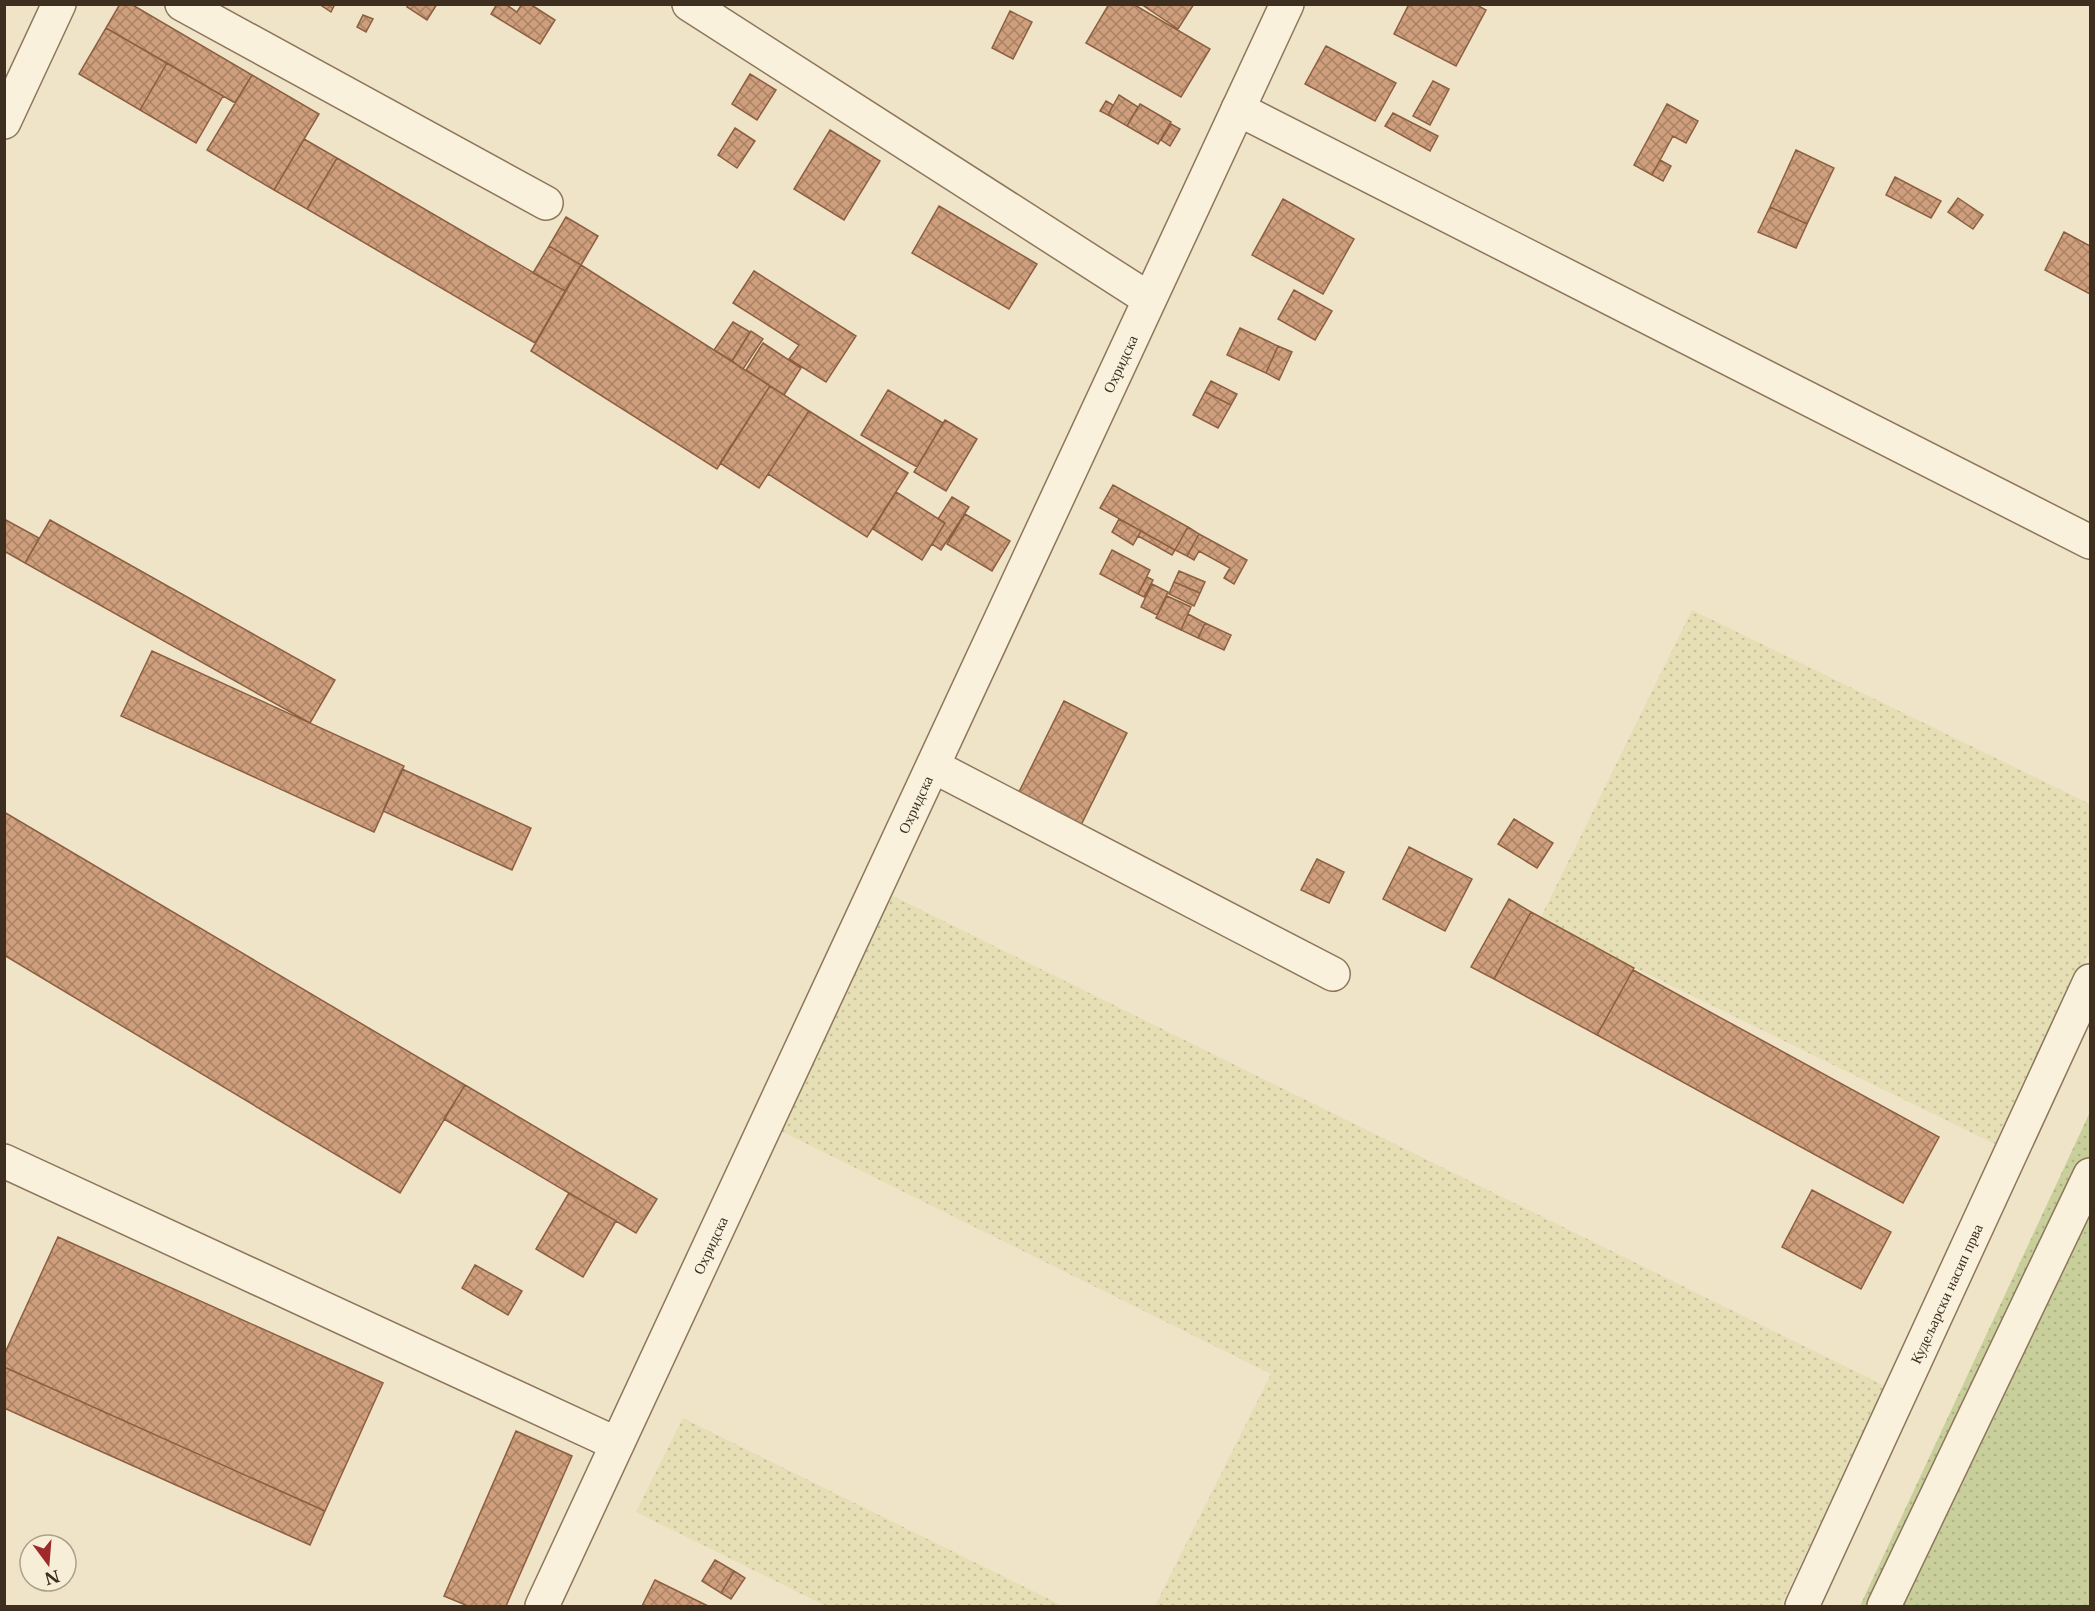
<svg xmlns="http://www.w3.org/2000/svg" width="2095" height="1611" font-family="'Libre Baskerville',serif">
<style>
.farmland{fill:url(#farmland-dots)}
.grass{fill:url(#grass-dots)}
.building{fill:url(#building-cross-hatch);stroke:#8d5f41;stroke-width:1.5}
.lines{fill:none;stroke-linecap:round;stroke-linejoin:round}
.minor-casing{stroke:#8d765c;stroke-width:36}
.minor{stroke:#faf1dc;stroke-width:33}
.labels{text-anchor:middle;dominant-baseline:central;stroke-width:4.5;stroke-linejoin:round;paint-order:stroke}
.street-label{font-size:15px;fill:#3d2e20;stroke:#f7eed8}
</style>
<defs>
<pattern id="farmland-dots" width="8" height="8" patternUnits="userSpaceOnUse" patternTransform="scale(1.5)"><rect width="8" height="8" fill="#e6deb5"/><path d="M2 2h.1M6 6h.1" fill="none" stroke="#c6bf9b" stroke-width="1.8" stroke-linecap="round"/></pattern>
<pattern id="grass-dots" width="8" height="8" patternUnits="userSpaceOnUse" patternTransform="scale(1.5)"><rect width="8" height="8" fill="#c9cf9b"/><path d="M2 2h.1M6 6h.1" fill="none" stroke="#aeb285" stroke-width="1.8" stroke-linecap="round"/></pattern>
<pattern id="building-cross-hatch" width="8" height="8" patternUnits="userSpaceOnUse" patternTransform="scale(1.5)"><rect width="8" height="8" fill="#cf9f7d"/><path d="M0 0l8 8M0 8l8-8" fill="none" stroke="#a98266"/></pattern>
</defs>
<rect width="100%" height="100%" fill="#f0e4c8"/>
<path class="farmland" d="M 1692,610 L 2090,804 L 2090,951 L 1995,1144 L 1539,921 Z
M 891,895 L 1885,1386 L 1781,1606 L 1155,1606 L 1271,1374 L 775,1128 Z
M 683,1418 L 705,1429 L 1063,1606 L 826,1606 L 636,1512 Z"/>
<path class="grass" d="M 2090,1112 L 2090,1606 L 1860,1606 Z"/>
<path class="building" d="M 120,4 L 131,4 L 252,75 L 235,103 L 106,28 Z
M 319,4 L 335,4 L 331,12 Z
M 408,4 L 437,4 L 427,20 L 407,7 Z
M 497,4 L 505,4 L 517,12 L 522,4 L 530,4 L 555,20 L 540,44 L 491,14 Z
M 1109,4 L 1133,4 L 1210,49 L 1181,97 L 1086,43 Z
M 1141,4 L 1194,4 L 1178,29 Z
M 1409,4 L 1475,4 L 1486,10 L 1456,66 L 1394,34 Z
M 1010,11 L 1032,22 L 1013,59 L 992,48 Z
M 363,15 L 373,19 L 366,32 L 357,27 Z
M 106,28 L 167,63 L 140,110 L 79,74 Z
M 1326,46 L 1396,83 L 1375,121 L 1305,84 Z
M 167,63 L 223,96 L 196,143 L 140,110 Z
M 750,74 L 776,90 L 757,120 L 732,104 Z
M 252,75 L 319,114 L 274,190 L 207,150 Z
M 1433,81 L 1449,89 L 1430,125 L 1413,116 Z
M 1119,95 L 1138,107 L 1127,126 L 1108,115 Z
M 1106,101 L 1113,105 L 1108,115 L 1100,111 Z
M 1140,104 L 1171,122 L 1158,144 L 1127,126 Z
M 1667,104 L 1698,121 L 1686,143 L 1673,136 L 1652,175 L 1634,165 Z
M 1393,113 L 1438,136 L 1430,151 L 1385,126 Z
M 1171,124 L 1180,129 L 1170,146 L 1161,140 Z
M 735,128 L 755,141 L 737,168 L 718,155 Z
M 830,130 L 880,161 L 844,220 L 794,189 Z
M 304,139 L 337,158 L 307,209 L 274,190 Z
M 1796,150 L 1834,168 L 1807,224 L 1770,207 Z
M 337,158 L 565,291 L 535,343 L 307,209 Z
M 1660,160 L 1671,166 L 1663,181 L 1652,175 Z
M 1895,177 L 1941,201 L 1931,218 L 1886,195 Z
M 1958,198 L 1983,215 L 1973,229 L 1948,212 Z
M 1283,199 L 1354,239 L 1323,294 L 1252,255 Z
M 939,206 L 1037,264 L 1009,309 L 912,253 Z
M 1770,207 L 1807,224 L 1796,248 L 1758,232 Z
M 566,217 L 598,236 L 581,265 L 549,246 Z
M 2064,232 L 2090,246 L 2090,294 L 2045,270 Z
M 549,246 L 581,265 L 565,291 L 533,273 Z
M 581,265 L 770,386 L 717,469 L 531,351 Z
M 754,271 L 856,336 L 826,382 L 789,359 L 799,345 L 733,303 Z
M 1294,290 L 1332,311 L 1315,340 L 1278,319 Z
M 733,322 L 750,332 L 732,361 L 714,350 Z
M 1240,328 L 1278,346 L 1266,373 L 1227,355 Z
M 751,331 L 763,339 L 743,369 L 732,361 Z
M 763,343 L 801,368 L 784,395 L 746,370 Z
M 1278,346 L 1292,352 L 1279,380 L 1266,373 Z
M 1211,381 L 1237,394 L 1231,405 L 1205,392 Z
M 770,386 L 809,411 L 759,488 L 720,463 Z
M 888,390 L 943,423 L 917,467 L 861,435 Z
M 1205,392 L 1231,405 L 1218,428 L 1193,415 Z
M 809,411 L 908,473 L 867,537 L 768,474 Z
M 945,420 L 977,439 L 946,491 L 914,472 Z
M 1113,485 L 1188,527 L 1175,550 L 1100,508 Z
M 896,492 L 945,523 L 922,560 L 873,529 Z
M 952,497 L 969,507 L 941,550 L 932,544 L 945,523 L 938,519 Z
M 965,514 L 1010,541 L 992,571 L 947,544 Z
M 4,519 L 39,538 L 25,563 L 4,551 Z
M 1119,519 L 1141,531 L 1133,545 L 1112,532 Z
M 50,520 L 335,680 L 310,723 L 25,563 Z
M 1188,527 L 1199,534 L 1187,556 L 1175,550 Z
M 1141,531 L 1175,550 L 1172,555 L 1138,536 Z
M 1199,534 L 1247,560 L 1234,584 L 1224,578 L 1230,568 L 1199,551 L 1194,560 L 1187,556 Z
M 1112,550 L 1150,570 L 1138,594 L 1100,574 Z
M 1179,571 L 1205,582 L 1200,593 L 1174,582 Z
M 1147,577 L 1153,580 L 1144,597 L 1138,594 Z
M 1174,582 L 1200,593 L 1194,606 L 1169,594 Z
M 1152,584 L 1168,592 L 1157,615 L 1141,607 Z
M 1167,596 L 1191,607 L 1181,630 L 1156,618 Z
M 1188,614 L 1205,623 L 1198,638 L 1181,630 Z
M 1205,623 L 1231,635 L 1224,650 L 1198,638 Z
M 152,651 L 404,766 L 374,832 L 121,716 Z
M 1064,701 L 1127,733 L 1081,825 L 1018,794 Z
M 402,769 L 531,828 L 512,870 L 383,811 Z
M 4,812 L 465,1085 L 400,1193 L 4,955 Z
M 1514,819 L 1553,843 L 1537,868 L 1498,844 Z
M 1409,847 L 1472,879 L 1445,931 L 1383,899 Z
M 1317,859 L 1344,872 L 1329,903 L 1301,890 Z
M 1509,899 L 1531,912 L 1494,979 L 1471,967 Z
M 1531,912 L 1634,968 L 1597,1035 L 1494,979 Z
M 1633,970 L 1939,1137 L 1903,1203 L 1597,1035 Z
M 465,1085 L 657,1199 L 636,1233 L 444,1119 Z
M 1812,1190 L 1891,1232 L 1861,1289 L 1782,1247 Z
M 569,1193 L 616,1221 L 583,1277 L 536,1249 Z
M 58,1237 L 383,1383 L 325,1511 L 4,1367 L 4,1355 Z
M 475,1265 L 522,1291 L 508,1315 L 462,1288 Z
M 4,1367 L 325,1511 L 310,1545 L 4,1408 Z
M 516,1431 L 572,1456 L 506,1606 L 468,1606 L 444,1596 Z
M 715,1560 L 734,1571 L 721,1593 L 702,1581 Z
M 734,1571 L 745,1578 L 731,1599 L 721,1593 Z
M 655,1580 L 708,1606 L 642,1606 Z"/>
<g class="lines">
<defs>
<g id="minor">
<path d="M 182,4 L 546,203"/>
<path d="M 689,4 L 1149,299"/>
<path d="M 1238,109 L 2090,542"/>
<path d="M 4,122 L 59,4"/>
<path d="M 933,766 L 1333,974"/>
<path d="M 4,1161 L 617,1444"/>
<path id="s1" d="M 542,1606 L 1287,4"/>
<path id="s2" d="M 1802,1606 L 2090,981"/>
<path d="M 1884,1606 L 2090,1175"/>
</g>
</defs>
<use href="#minor" class="minor-casing"/>
<use href="#minor" class="minor"/>
</g>
<g class="labels">
<g class="street-label">
<text stroke="none"><textPath href="#s1" startOffset="1370">Охридска</textPath></text>
<text stroke="none"><textPath href="#s1" startOffset="884">Охридска</textPath></text>
<text stroke="none"><textPath href="#s1" startOffset="398">Охридска</textPath></text>
<text stroke="none"><textPath href="#s2" startOffset="344">Кудељарски насип прва</textPath></text>
</g>
</g>
<rect width="2095" height="1611" fill="none" stroke="#3d2e20" stroke-width="12"/>
<g transform="translate(48 1563) rotate(164)"><circle r="28" fill="#f7eed8" stroke="#ada18e" stroke-width="1.5"/>
<path d="M0-4.5L10 22L0 15L-10 22Z" fill="#9e2a2b"/>
<text y="-9" font-size="16" font-weight="bold" text-anchor="middle" fill="#3d2e20">N</text>
</g>
</svg>
